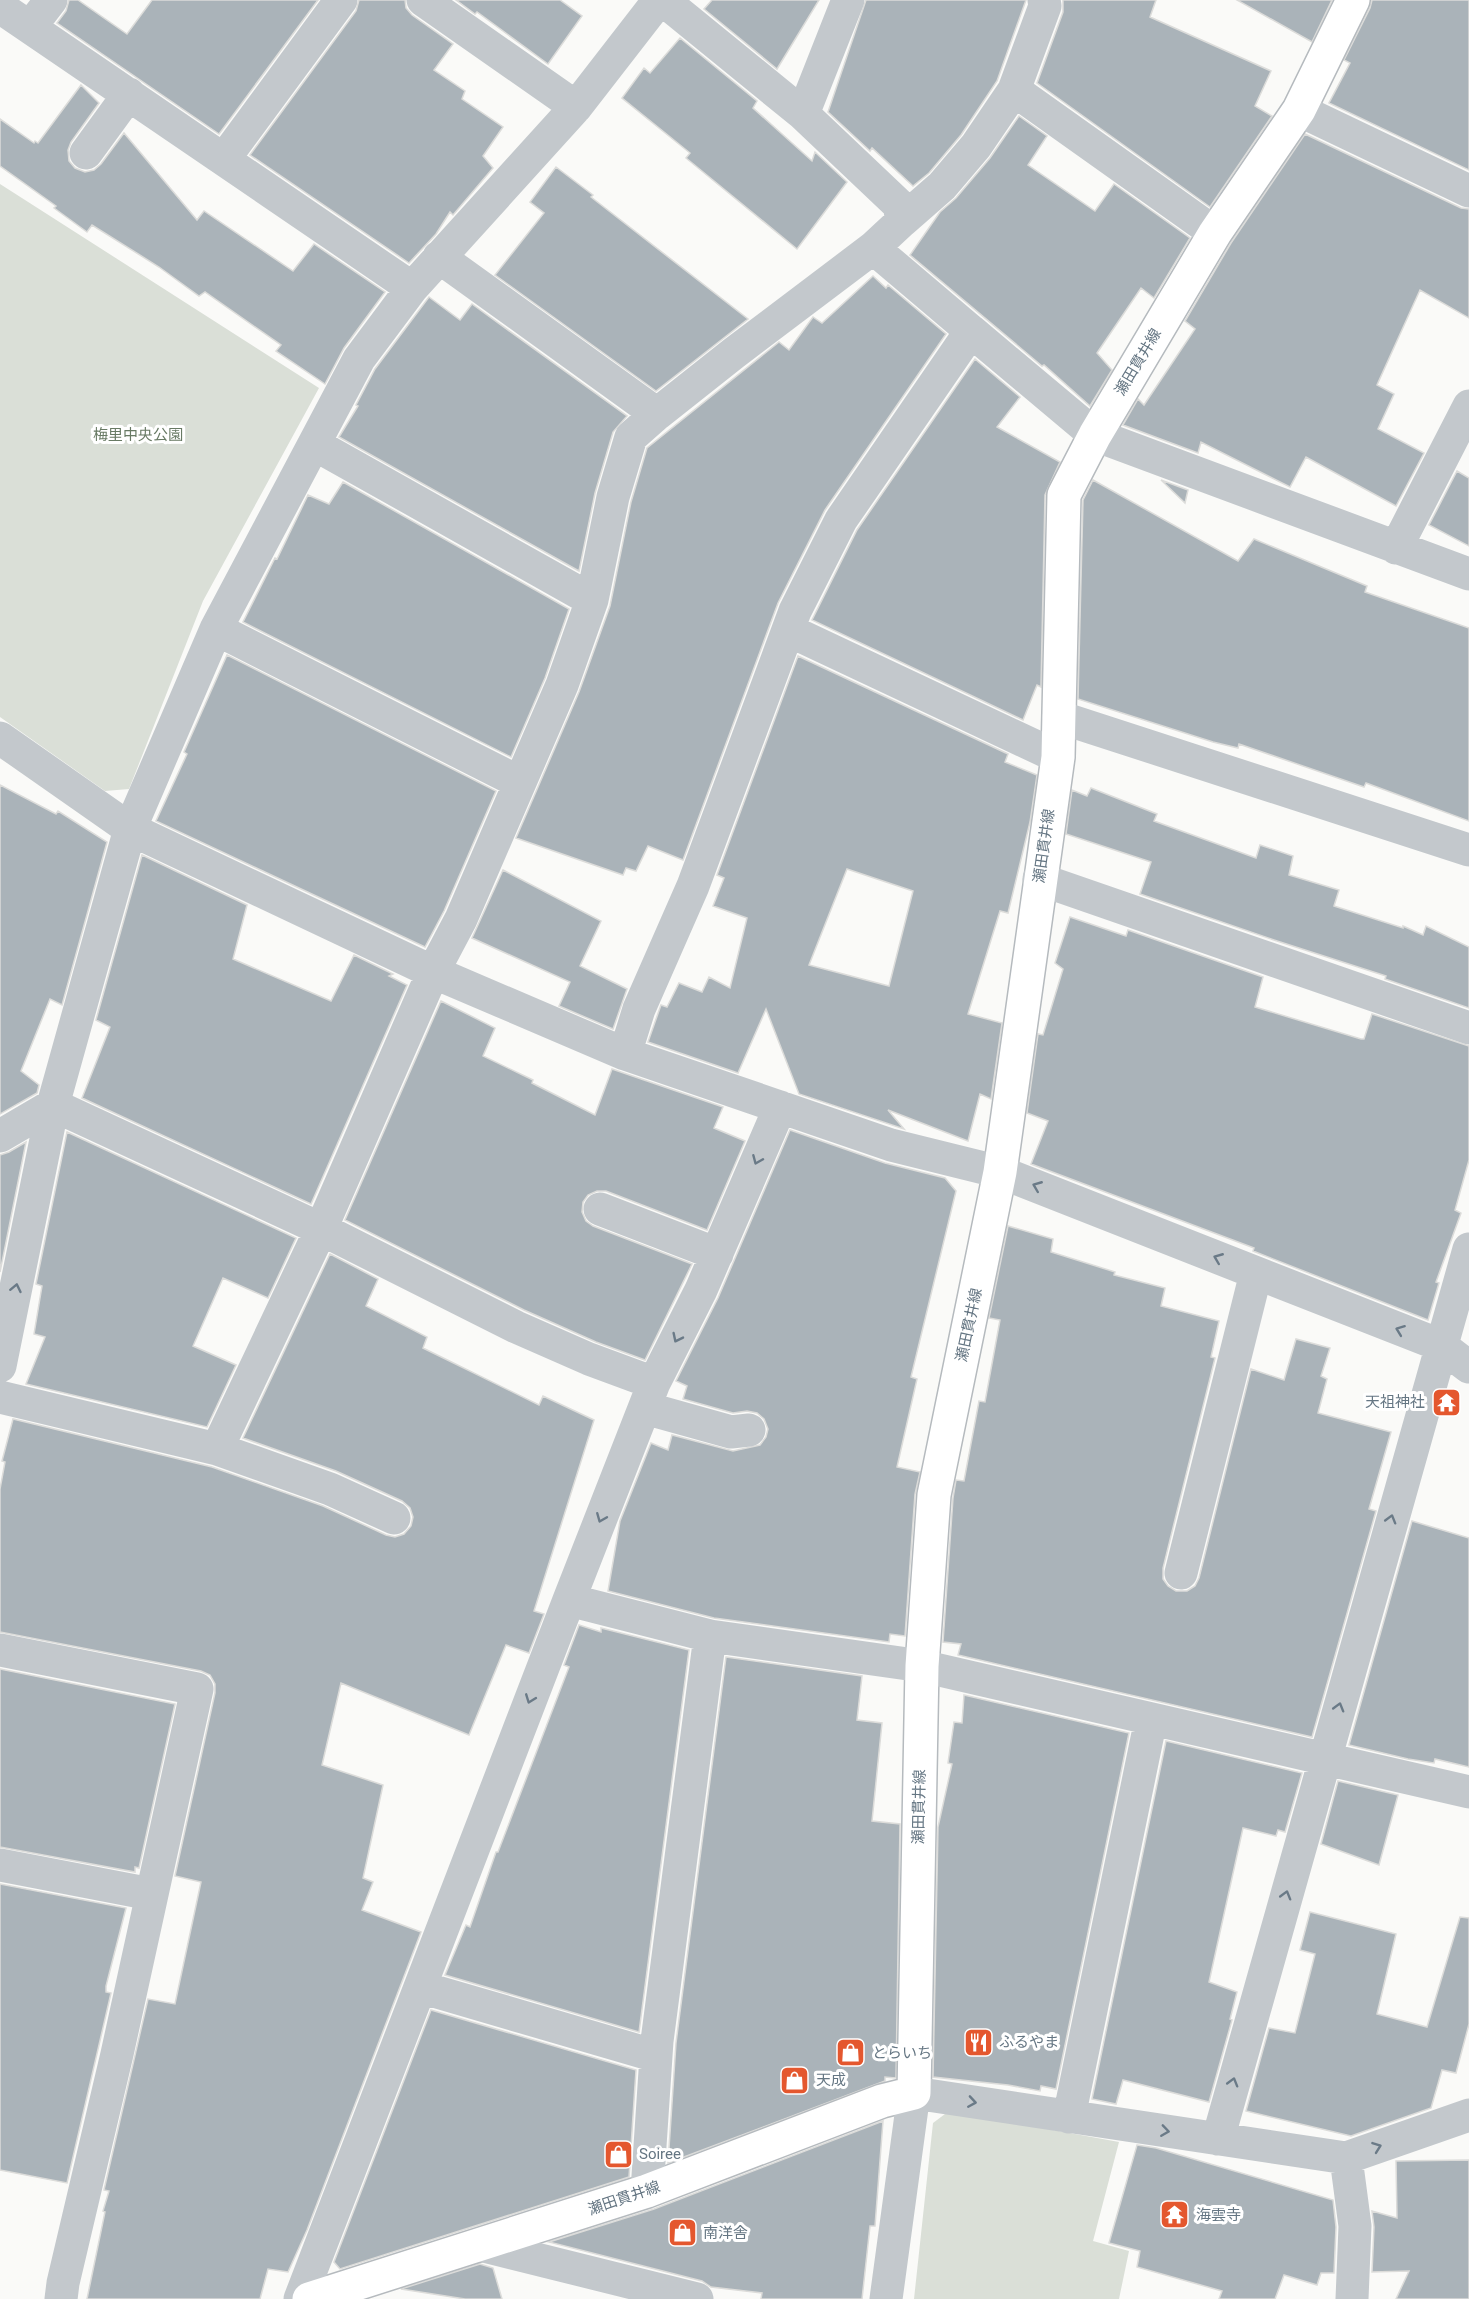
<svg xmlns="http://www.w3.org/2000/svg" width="1469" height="2299" font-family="Roboto,'Noto Sans JP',sans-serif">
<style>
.green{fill:#dadfd7}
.building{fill:#aab3b9;stroke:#dcdcda;stroke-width:1.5;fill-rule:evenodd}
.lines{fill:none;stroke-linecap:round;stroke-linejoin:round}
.major-casing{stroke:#b5babe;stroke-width:36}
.minor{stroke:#c3c8cc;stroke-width:33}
.major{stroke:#fff;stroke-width:33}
.oneway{stroke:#6a7a87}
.labels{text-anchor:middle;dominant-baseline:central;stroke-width:6;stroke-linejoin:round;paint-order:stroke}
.street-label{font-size:15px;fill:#657683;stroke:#fff}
.park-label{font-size:15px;fill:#687a64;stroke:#fff}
.poi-label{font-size:15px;fill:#657683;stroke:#fff;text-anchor:start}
</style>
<rect width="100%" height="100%" fill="#fafaf8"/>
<path class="green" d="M 0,184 L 319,388 L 203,601 L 129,789 L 105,791 L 0,717 Z
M 949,2111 L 1119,2142 L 1093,2241 L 1129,2251 L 1119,2299 L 914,2299 L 933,2123 Z"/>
<path class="building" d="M 69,0 L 78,0 L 127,34 L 152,0 L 318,0 L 219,134 L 57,23 L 66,11 Z
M 359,0 L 405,0 L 406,8 L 412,15 L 453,44 L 434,70 L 465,91 L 462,99 L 503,127 L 483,156 L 493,168 L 453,215 L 450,212 L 436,234 L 409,263 L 250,155 L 356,11 Z
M 456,0 L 560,0 L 582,16 L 548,64 L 477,12 L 475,14 Z
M 712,0 L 819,0 L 777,69 L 704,9 Z
M 866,0 L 1026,0 L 997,81 L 961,135 L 929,173 L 913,186 L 872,148 L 870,151 L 828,112 Z
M 1063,0 L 1156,0 L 1150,17 L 1271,71 L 1255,106 L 1272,116 L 1210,207 L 1037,83 L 1063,12 Z
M 1237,0 L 1332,0 L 1312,42 Z
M 1372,0 L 1469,0 L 1469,170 L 1329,103 L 1350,63 L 1344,60 L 1370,8 Z
M 680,38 L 757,101 L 753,108 L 812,161 L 815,152 L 847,182 L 797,249 L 686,158 L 690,153 L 622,98 L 644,68 L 650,73 Z
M 81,85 L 99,103 L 71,142 L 68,150 L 69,161 L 75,168 L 85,172 L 94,170 L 101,164 L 124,133 L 197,220 L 204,211 L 293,271 L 314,244 L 385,292 L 344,348 L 325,384 L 276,351 L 281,345 L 205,292 L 199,296 L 159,267 L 92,225 L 87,232 L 54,208 L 56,206 L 0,166 L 0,119 L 34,143 L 35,141 L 38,143 Z
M 1019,116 L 1047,136 L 1028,165 L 1095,211 L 1114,184 L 1190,238 L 1154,298 L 1141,288 L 1097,353 L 1112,370 L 1090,406 L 1044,365 L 1042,366 L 910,255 L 940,212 L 956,198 L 990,158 Z
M 1305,134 L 1461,208 L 1469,209 L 1469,318 L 1420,290 L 1377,385 L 1394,394 L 1378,429 L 1424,453 L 1396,506 L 1306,457 L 1290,487 L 1201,442 L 1198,453 L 1123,425 L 1138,399 L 1144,405 L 1195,329 L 1185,321 L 1231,243 Z
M 556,167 L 593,195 L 591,197 L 748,319 L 656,391 L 495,275 L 544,213 L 530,202 Z
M 873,276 L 886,288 L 888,285 L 946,334 L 825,510 L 778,603 L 683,860 L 648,846 L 636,871 L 626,868 L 623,875 L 516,838 L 579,692 L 610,606 L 631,502 L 647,448 L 779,342 L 789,350 L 813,317 L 822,323 Z
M 429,297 L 460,320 L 472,304 L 627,416 L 613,432 L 595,493 L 579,571 L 339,437 L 358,406 L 356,405 L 375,369 Z
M 975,359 L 1020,397 L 997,427 L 1060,462 L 1045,495 L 1041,687 L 1037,685 L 1023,720 L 812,620 L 857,530 Z
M 1457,471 L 1469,478 L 1469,546 L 1429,525 Z
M 1093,480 L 1238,561 L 1254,539 L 1367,586 L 1365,592 L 1469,628 L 1469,821 L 1366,783 L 1364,787 L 1239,744 L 1238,748 L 1213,742 L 1078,699 L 1083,500 Z
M 1161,480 L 1188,490 L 1185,503 Z
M 343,482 L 569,609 L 545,678 L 511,757 L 243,622 L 275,558 L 277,559 L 308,495 L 329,504 Z
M 227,655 L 496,791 L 444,911 L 425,947 L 156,821 L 187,754 L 184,752 Z
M 798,656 L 1008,754 L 1005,762 L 1037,775 L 1030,822 L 1008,913 L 1000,911 L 968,1014 L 1002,1023 L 991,1099 L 980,1094 L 968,1141 L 888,1110 L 904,1129 L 799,1094 L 766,1009 L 738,1073 L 648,1042 L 661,1005 L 667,1007 L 679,983 L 702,992 L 709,977 L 730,988 L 747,918 L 713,906 L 724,878 L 717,875 ZM 847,869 L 913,891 L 889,986 L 809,965 Z
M 0,785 L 56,814 L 58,811 L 107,842 L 62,1005 L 50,999 L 21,1071 L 39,1085 L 37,1093 L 0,1114 Z
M 1091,788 L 1157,814 L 1154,821 L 1256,858 L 1260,845 L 1293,856 L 1289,875 L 1339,890 L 1334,906 L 1403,928 L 1403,926 L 1423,935 L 1426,926 L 1469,947 L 1469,1008 L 1385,979 L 1386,976 L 1274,940 L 1140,894 L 1151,862 L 1066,834 L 1072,790 L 1087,796 Z
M 142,855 L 247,905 L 233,959 L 331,1001 L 354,955 L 393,974 L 389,976 L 407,985 L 311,1204 L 82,1098 L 110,1027 L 96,1020 Z
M 503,870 L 601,921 L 580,966 L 627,989 L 613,1029 L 559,1006 L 570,982 L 472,938 Z
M 1070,917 L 1126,936 L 1128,930 L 1263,977 L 1255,1007 L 1361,1039 L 1364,1039 L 1372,1014 L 1469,1046 L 1469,1160 L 1455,1210 L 1461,1213 L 1436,1282 L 1439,1283 L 1428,1320 L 1253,1251 L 1254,1248 L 1031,1164 L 1048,1121 L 1027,1113 L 1038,1034 L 1043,1035 L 1063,969 L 1055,963 Z
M 441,1001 L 495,1028 L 483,1056 L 533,1080 L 532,1083 L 595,1115 L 612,1069 L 723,1107 L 714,1128 L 745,1141 L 707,1230 L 606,1191 L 597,1191 L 588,1195 L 583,1202 L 582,1212 L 586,1221 L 593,1226 L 692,1264 L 645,1360 L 596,1342 L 524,1310 L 345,1220 Z
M 790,1130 L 885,1163 L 945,1178 L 956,1191 L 911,1377 L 917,1379 L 897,1467 L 920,1472 L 915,1494 L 905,1636 L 890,1634 L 889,1642 L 714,1618 L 608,1591 L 620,1521 L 651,1443 L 668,1450 L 672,1435 L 733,1451 L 760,1445 L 766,1437 L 768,1429 L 764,1419 L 757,1413 L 747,1411 L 733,1413 L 683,1399 L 687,1386 L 676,1381 L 718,1298 Z
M 67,1132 L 296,1238 L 268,1298 L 223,1278 L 193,1346 L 236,1365 L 207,1427 L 26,1384 L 45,1337 L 34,1334 L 42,1286 L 36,1284 Z
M 26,1142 L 0,1272 L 0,1155 L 9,1152 Z
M 1008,1226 L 1053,1239 L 1051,1252 L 1115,1272 L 1114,1275 L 1165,1288 L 1161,1306 L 1219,1321 L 1211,1357 L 1215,1358 L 1163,1568 L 1163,1579 L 1168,1586 L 1176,1591 L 1187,1591 L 1195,1586 L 1199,1578 L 1251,1369 L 1284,1380 L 1296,1339 L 1330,1348 L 1321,1376 L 1327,1379 L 1318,1413 L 1391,1432 L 1369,1509 L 1376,1511 L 1312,1737 L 958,1655 L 961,1644 L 943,1642 L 953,1498 L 956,1480 L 964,1481 L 979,1401 L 985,1402 L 1000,1320 L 989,1318 Z
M 330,1254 L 378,1279 L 366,1306 L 427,1337 L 423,1348 L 539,1405 L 543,1396 L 594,1420 L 534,1611 L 544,1614 L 529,1653 L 506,1645 L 469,1735 L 341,1683 L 322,1765 L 383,1785 L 363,1878 L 373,1882 L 362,1910 L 421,1932 L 307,2230 L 288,2272 L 268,2269 L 260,2299 L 87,2299 L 105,2212 L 103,2211 L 109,2191 L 104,2190 L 148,1999 L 175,2004 L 201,1882 L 175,1876 L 215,1693 L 215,1684 L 210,1675 L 201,1671 L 0,1632 L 0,1489 L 5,1462 L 2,1461 L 13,1419 L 212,1467 L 323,1506 L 386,1535 L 395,1537 L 404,1534 L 411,1526 L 413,1517 L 410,1508 L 402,1501 L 336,1471 L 243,1438 Z
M 1412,1521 L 1469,1538 L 1469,1767 L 1435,1759 L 1434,1763 L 1408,1759 L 1349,1745 Z
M 579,1625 L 601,1632 L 601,1628 L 689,1650 L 639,2032 L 445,1975 L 466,1925 L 470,1927 L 496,1852 L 498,1852 L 569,1667 L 564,1665 Z
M 726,1657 L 862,1676 L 857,1720 L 882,1723 L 872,1821 L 900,1824 L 896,2078 L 885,2077 L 885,2081 L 668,2163 L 676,2043 Z
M 0,1669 L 175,1704 L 139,1868 L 135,1867 L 135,1872 L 0,1847 Z
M 964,1695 L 1129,1733 L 1056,2089 L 1041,2086 L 1040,2091 L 1008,2085 L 933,2077 L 938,1827 L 952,1764 L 948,1763 L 954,1722 L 962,1723 Z
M 1166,1741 L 1302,1773 L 1285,1832 L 1278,1830 L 1276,1836 L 1243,1828 L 1209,1982 L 1237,1992 L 1230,2019 L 1232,2020 L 1209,2102 L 1123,2080 L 1116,2104 L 1092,2099 Z
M 1338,1781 L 1398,1795 L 1379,1865 L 1321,1844 Z
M 0,1884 L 126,1908 L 106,1986 L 106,1992 L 111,1993 L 67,2183 L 0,2170 Z
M 1310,1912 L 1396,1934 L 1377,2014 L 1427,2027 L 1460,1917 L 1469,1918 L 1469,2024 L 1456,2073 L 1442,2070 L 1431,2108 L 1351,2136 L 1246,2111 L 1269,2028 L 1295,2033 L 1315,1954 L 1300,1950 Z
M 431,2010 L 636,2070 L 629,2177 L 340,2269 L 334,2262 Z
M 883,2121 L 875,2226 L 870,2226 L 862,2299 L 761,2299 L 762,2293 L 711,2287 L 702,2281 L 549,2242 L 654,2209 Z
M 1137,2145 L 1156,2148 L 1333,2200 L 1336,2227 L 1334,2273 L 1321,2273 L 1317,2285 L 1284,2275 L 1275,2299 L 1219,2299 L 1222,2291 L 1137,2267 L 1140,2251 L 1109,2243 Z
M 1469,2160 L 1469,2299 L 1396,2299 L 1409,2271 L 1372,2272 L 1374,2227 L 1372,2211 L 1397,2218 L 1396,2161 Z
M 480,2264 L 493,2268 L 502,2299 L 465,2299 L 401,2289 Z"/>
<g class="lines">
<defs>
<path id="major" d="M 309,2299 L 647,2191 L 882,2101 L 914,2093 L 922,1666 L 934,1495 L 1000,1172 L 1058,757 L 1064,495 L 1095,435 L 1215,233 L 1299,110 L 1353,0"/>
</defs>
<use href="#major" class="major-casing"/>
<path class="minor" d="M 423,0 L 576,107
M 0,7 L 412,288
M 31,26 L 51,0
M 1014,90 L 1215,233
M 1299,110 L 1469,191
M 803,114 L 848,0
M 86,153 L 129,94
M 224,159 L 341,0
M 902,221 L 942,186 L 976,146 L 1014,90 L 1045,6 L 1044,0
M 439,257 L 657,414
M 971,331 L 1095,435 L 1469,574
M 314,444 L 592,600
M 1396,548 L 1469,406
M 216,629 L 519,782
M 788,630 L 1058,757
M 1059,717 L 1469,850
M 0,738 L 130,829 L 433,972 L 625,1054 L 891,1145 L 1000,1172 L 1440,1345 L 1469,1367
M 1039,879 L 1469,1028
M 625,1054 L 639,1009 L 693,886 L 795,611 L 841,520 L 971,331 L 873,248
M 0,1136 L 53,1105 L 321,1229 L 516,1327 L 589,1359 L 654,1383
M 600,1209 L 717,1254
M 0,1366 L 53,1105 L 130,829 L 216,629 L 359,359 L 412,288 L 576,107 L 659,0
M 0,1397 L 217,1449 L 330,1489 L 394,1518
M 645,1408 L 731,1432 L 749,1430
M 217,1449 L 321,1229 L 433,972 L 461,919 L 562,685 L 592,600 L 613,497 L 631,437 L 657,414 L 734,353 L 873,248 L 902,221 L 899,205 L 803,114 L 663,0
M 1181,1573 L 1256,1273
M 569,1600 L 710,1636 L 922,1666 L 1469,1792
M 0,1650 L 197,1689 L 117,2054 L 63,2283 L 61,2299
M 0,1865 L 151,1894
M 420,1987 L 656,2056
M 1069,2117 L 1151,1719
M 1218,2139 L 1469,1249
M 1346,2158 L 1355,2226 L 1352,2299
M 647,2191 L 657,2041 L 710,1636
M 480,2245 L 697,2299
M 300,2299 L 569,1600 L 654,1383 L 701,1290 L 780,1107
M 886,2299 L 914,2093 L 1346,2158 L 1469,2115"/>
<use href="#major" class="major"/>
</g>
<defs><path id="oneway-chevron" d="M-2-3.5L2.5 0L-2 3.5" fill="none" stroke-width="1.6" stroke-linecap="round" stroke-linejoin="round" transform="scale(1.5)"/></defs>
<g class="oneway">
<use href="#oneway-chevron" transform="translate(757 1160) rotate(113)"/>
<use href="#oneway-chevron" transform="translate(1037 1186) rotate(-158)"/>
<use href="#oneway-chevron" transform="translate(1218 1258) rotate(-158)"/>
<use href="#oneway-chevron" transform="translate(16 1288) rotate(-78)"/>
<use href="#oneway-chevron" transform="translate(1400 1330) rotate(-159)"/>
<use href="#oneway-chevron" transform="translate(677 1338) rotate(116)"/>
<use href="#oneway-chevron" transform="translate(601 1518) rotate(112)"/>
<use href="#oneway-chevron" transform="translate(1391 1519) rotate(-74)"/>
<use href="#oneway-chevron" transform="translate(530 1699) rotate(111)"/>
<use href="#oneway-chevron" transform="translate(1339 1707) rotate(-74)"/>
<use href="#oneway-chevron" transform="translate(1286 1895) rotate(-74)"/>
<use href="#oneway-chevron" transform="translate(1233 2082) rotate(-74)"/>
<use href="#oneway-chevron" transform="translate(972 2102) rotate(9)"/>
<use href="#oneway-chevron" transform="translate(1165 2131) rotate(8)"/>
<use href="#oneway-chevron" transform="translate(1377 2147) rotate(-20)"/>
</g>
<defs>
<symbol id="temple-square" viewBox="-11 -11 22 22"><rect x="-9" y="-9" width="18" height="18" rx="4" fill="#e4572e" stroke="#fff"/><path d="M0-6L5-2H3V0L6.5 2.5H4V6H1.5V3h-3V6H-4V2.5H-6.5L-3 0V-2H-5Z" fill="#fff"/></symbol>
<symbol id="restaurant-square" viewBox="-11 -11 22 22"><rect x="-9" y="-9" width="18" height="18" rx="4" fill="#e4572e" stroke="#fff"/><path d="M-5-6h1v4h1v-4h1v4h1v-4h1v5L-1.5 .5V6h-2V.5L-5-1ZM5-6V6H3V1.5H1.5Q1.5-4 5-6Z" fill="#fff"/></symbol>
<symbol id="shop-square" viewBox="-11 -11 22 22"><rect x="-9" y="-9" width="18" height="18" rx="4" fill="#e4572e" stroke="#fff"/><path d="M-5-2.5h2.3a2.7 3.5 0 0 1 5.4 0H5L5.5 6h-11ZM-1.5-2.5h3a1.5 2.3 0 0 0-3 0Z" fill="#fff"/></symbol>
</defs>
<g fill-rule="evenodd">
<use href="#temple-square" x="1430" y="1386" width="33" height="33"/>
<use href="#restaurant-square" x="962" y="2026" width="33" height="33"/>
<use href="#shop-square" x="834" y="2036" width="33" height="33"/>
<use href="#shop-square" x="778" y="2064" width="33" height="33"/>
<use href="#shop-square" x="602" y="2138" width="33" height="33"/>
<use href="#temple-square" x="1158" y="2198" width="33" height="33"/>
<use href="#shop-square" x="666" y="2216" width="33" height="33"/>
</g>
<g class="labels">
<g class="street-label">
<text transform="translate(1138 362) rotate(-59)">瀬田貫井線</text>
<text transform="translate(1044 846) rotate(-82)">瀬田貫井線</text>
<text transform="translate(969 1325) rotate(-78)">瀬田貫井線</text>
<text transform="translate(919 1807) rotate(-89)">瀬田貫井線</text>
<text transform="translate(624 2198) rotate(-19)">瀬田貫井線</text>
</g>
<g class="park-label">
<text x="138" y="435">梅里中央公園</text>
</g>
<g class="poi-label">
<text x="1425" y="1402" text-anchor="end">天祖神社</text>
<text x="999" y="2042">ふるやま</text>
<text x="872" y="2053">とらいち</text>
<text x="816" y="2080">天成</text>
<text x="639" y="2154">Soiree</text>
<text x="1196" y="2215">海雲寺</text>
<text x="703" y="2233">南洋舎</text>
</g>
</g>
</svg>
